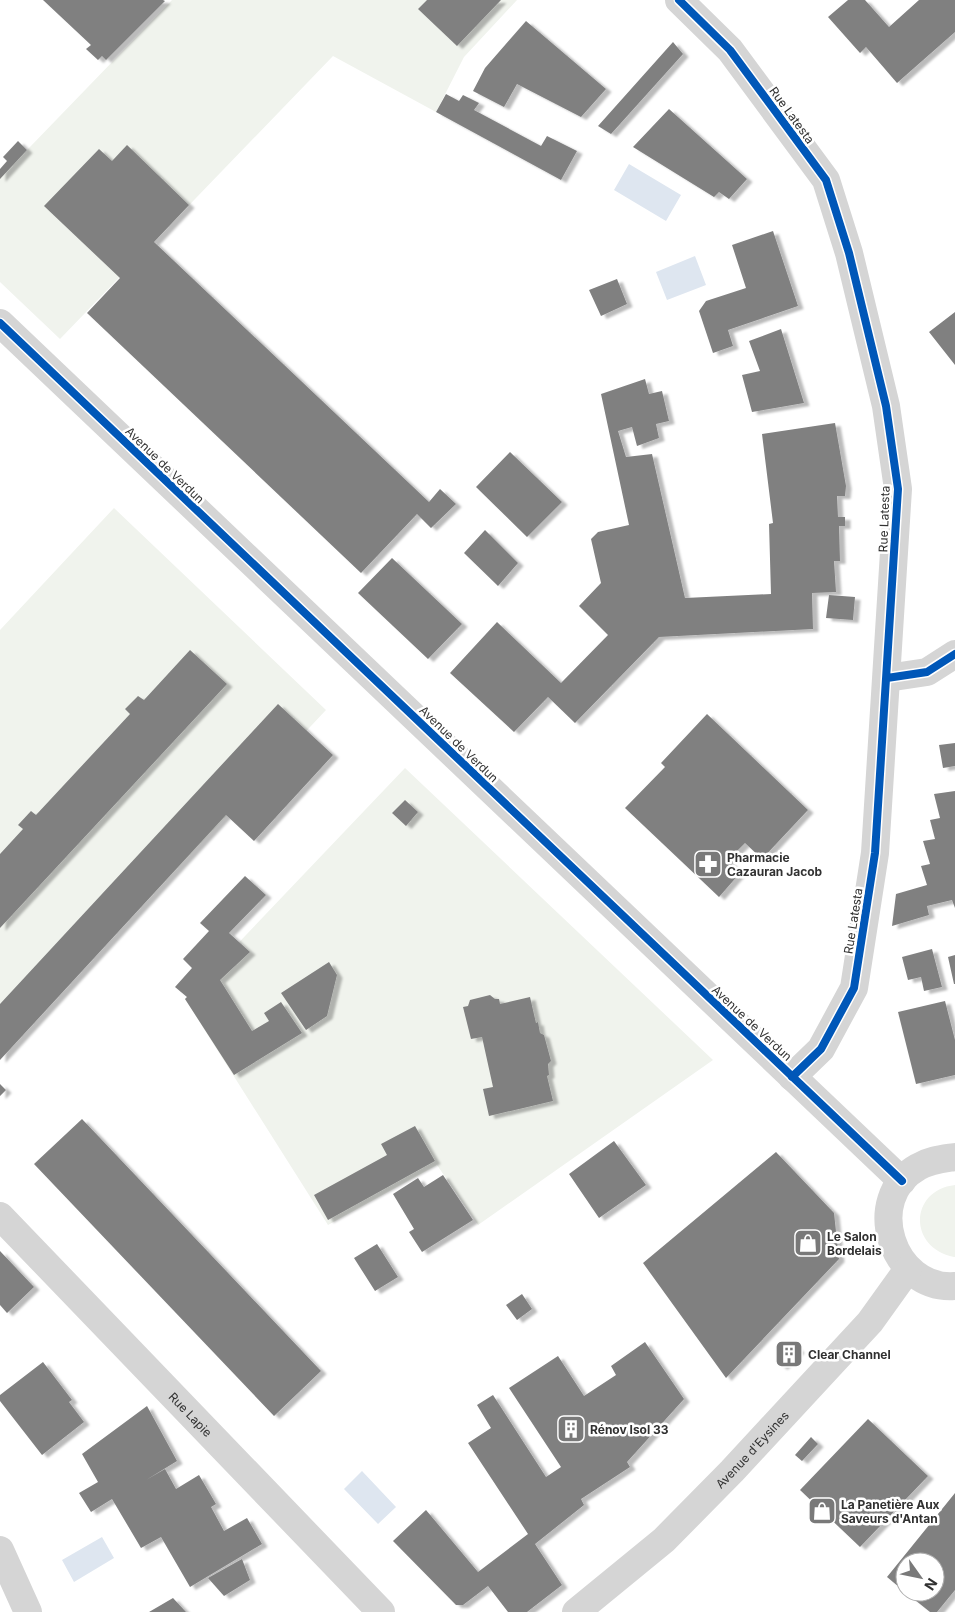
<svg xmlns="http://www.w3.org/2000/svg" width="955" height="1612" font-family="Inter,sans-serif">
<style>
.green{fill:#f0f3ed}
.water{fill:#dee6f0}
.building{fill:#808080;filter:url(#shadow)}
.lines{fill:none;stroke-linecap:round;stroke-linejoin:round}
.minor{stroke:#d5d5d5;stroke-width:28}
.cycleway-casing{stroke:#fff;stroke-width:11}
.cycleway{stroke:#0057b8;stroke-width:8}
.labels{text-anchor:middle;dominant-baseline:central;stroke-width:5;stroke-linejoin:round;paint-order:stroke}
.street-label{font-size:12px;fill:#313131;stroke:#fff}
.poi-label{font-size:12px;font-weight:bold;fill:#313131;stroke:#fff;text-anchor:start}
</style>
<defs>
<filter id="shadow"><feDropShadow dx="5.5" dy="3" stdDeviation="1" flood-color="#0004"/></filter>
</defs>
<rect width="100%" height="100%" fill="#fff"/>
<path class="green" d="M 172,0 L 517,0 L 464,57 L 436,112 L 333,56 L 60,339 L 0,282 L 0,178 Z
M 114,508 L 326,710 L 0,1057 L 0,630 Z
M 405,768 L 713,1060 L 478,1225 L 437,1165 L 328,1225 L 185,999 Z
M 955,1185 L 955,1257 L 954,1257 C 907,1247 910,1190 955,1185 Z"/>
<path class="water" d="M 629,164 L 681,195 L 666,221 L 614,190 Z
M 695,256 L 706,285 L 667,300 L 656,272 Z
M 362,1471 L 396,1507 L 378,1524 L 344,1489 Z
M 102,1537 L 114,1558 L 74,1582 L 62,1560 Z"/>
<path class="building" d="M 43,0 L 163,0 L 165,1 L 106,60 L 102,56 L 98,60 L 86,49 L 91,45 Z
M 427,0 L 501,0 L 457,46 L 418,9 Z
M 848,0 L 865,0 L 889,27 L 919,0 L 955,0 L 955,32 L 897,83 L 866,47 L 860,53 L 828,17 Z
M 526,21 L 606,89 L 581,117 L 517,84 L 504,107 L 473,91 L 485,68 Z
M 673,42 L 683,54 L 611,134 L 598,126 Z
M 446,94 L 459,101 L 463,95 L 479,103 L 474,110 L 541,146 L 547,136 L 577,151 L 561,180 L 436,112 Z
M 669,109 L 747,179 L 729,199 L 719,192 L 714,197 L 633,147 Z
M 18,141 L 27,150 L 0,179 L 0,169 L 7,161 L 3,157 Z
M 127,145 L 189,205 L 154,242 L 429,502 L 440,489 L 456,504 L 431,528 L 417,514 L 361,573 L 87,313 L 120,278 L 44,206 L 99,149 L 112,161 Z
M 773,231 L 798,306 L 728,330 L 733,346 L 713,353 L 699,311 L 706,301 L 746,288 L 732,245 Z
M 617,279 L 627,304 L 601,316 L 589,290 Z
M 955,312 L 955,365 L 929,332 Z
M 781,329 L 804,403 L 752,412 L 742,375 L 760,371 L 749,341 Z
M 645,379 L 649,394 L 662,391 L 669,421 L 656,424 L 659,438 L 637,446 L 632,427 L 618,431 L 626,457 L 652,454 L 685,598 L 771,594 L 769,524 L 773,523 L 762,434 L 835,423 L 846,486 L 845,496 L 837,496 L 838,517 L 845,517 L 845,526 L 839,526 L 840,561 L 834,561 L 836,592 L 812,593 L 813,629 L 659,637 L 575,723 L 548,697 L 514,732 L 450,673 L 497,622 L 561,683 L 608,635 L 579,606 L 601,583 L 591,539 L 598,532 L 629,525 L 601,394 Z
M 510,452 L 562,502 L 527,537 L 476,487 Z
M 485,530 L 518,563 L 498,586 L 464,553 Z
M 392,558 L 462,624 L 428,659 L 358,593 Z
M 829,595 L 855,597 L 853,620 L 826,618 Z
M 190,650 L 227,684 L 0,928 L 0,854 L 23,829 L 18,825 L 31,811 L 36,815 L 130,714 L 125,709 L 138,696 L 144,700 Z
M 278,704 L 333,755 L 254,841 L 226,815 L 0,1060 L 0,1004 Z
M 707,714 L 808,810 L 762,859 L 745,843 L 728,860 L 740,873 L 719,897 L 625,808 L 665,767 L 661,763 Z
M 955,743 L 955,766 L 943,768 L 939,745 Z
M 955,791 L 955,908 L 952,900 L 927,906 L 929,915 L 892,926 L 896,894 L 927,885 L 921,866 L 930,864 L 923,841 L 935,839 L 930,820 L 940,818 L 934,794 Z
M 405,800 L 418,812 L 406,826 L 392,813 Z
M 245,876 L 266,895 L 229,933 L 250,952 L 220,980 L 252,1031 L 269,1021 L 264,1013 L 281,1002 L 302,1033 L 234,1075 L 185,999 L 187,997 L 175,987 L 192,968 L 183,959 L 209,931 L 200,923 Z
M 932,949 L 942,987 L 924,991 L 921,977 L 908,980 L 902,957 Z
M 955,955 L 955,984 L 954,984 L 948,957 Z
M 329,962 L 337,975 L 327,1016 L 306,1030 L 281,993 Z
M 490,995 L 495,999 L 499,999 L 500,1004 L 530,997 L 536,1023 L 538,1022 L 540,1033 L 544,1035 L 551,1061 L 548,1064 L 549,1075 L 547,1076 L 553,1101 L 489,1116 L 483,1089 L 493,1087 L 482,1037 L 471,1039 L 463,1007 L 468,1006 L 470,1000 Z
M 945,1001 L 955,1040 L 955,1075 L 916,1084 L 898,1012 Z
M 0,1084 L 6,1090 L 0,1096 Z
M 82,1119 L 321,1371 L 274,1416 L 34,1164 Z
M 415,1126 L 435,1161 L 328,1220 L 314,1195 L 387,1155 L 381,1144 Z
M 614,1141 L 646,1185 L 599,1218 L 569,1174 Z
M 776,1152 L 834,1213 L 839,1259 L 726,1378 L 643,1263 Z
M 443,1175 L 473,1220 L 422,1252 L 409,1232 L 414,1229 L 393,1194 L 418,1178 L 424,1187 Z
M 377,1244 L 398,1277 L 375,1291 L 354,1258 Z
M 0,1251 L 34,1287 L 7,1313 L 0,1305 Z
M 522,1294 L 532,1309 L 517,1320 L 506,1305 Z
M 645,1342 L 684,1399 L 627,1462 L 630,1467 L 581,1499 L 584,1505 L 535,1544 L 562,1585 L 527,1612 L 508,1612 L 488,1586 L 463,1605 L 456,1605 L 393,1541 L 426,1510 L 478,1572 L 528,1534 L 468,1443 L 491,1428 L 477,1405 L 493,1395 L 546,1477 L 561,1467 L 509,1388 L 558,1356 L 584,1396 L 616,1375 L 611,1366 Z
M 793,1344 L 799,1350 L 782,1367 L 776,1361 Z
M 43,1362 L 72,1400 L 69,1402 L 84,1422 L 42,1455 L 0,1401 L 0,1395 Z
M 147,1406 L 177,1461 L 146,1480 L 165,1469 L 176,1489 L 199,1475 L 216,1504 L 211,1507 L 224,1531 L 247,1518 L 262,1544 L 190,1587 L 161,1537 L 141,1548 L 112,1499 L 91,1512 L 79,1493 L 98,1482 L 82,1454 Z
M 868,1419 L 928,1476 L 860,1547 L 800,1490 Z
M 811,1437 L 818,1444 L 802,1461 L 795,1455 Z
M 955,1493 L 955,1590 L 937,1612 L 930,1612 L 905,1592 L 935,1592 L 935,1562 L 905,1562 L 905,1592 L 887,1577 Z
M 242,1559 L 250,1580 L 224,1596 L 208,1578 Z
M 173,1598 L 186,1612 L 149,1612 Z"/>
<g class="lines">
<g class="minor">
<path d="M 679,0 L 730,50 L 826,180 L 849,253 L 886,406 L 898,489 L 875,853 L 854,988 L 821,1049 L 792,1077"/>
<path d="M 0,323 L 902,1181"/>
<path d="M 887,678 L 927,672 L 955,654"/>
<path d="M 955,1157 C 942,1159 930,1160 918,1167 C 862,1198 892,1291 955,1286"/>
<path id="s1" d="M 0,1216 L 381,1612"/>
<path d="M 0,1550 L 28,1612"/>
<path id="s2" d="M 576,1612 L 664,1540 L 732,1471 L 870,1322 L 908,1269"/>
</g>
<defs>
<path id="cycleway" d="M 679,0 L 730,50 L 826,180 L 849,253 L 886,406 L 898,489 L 875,853 L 854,988 L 821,1049 L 792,1077
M 0,323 L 902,1181
M 887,678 L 927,672 L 955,654"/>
</defs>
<use href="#cycleway" class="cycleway-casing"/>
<use href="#cycleway" class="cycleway"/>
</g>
<defs>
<symbol id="pharmacy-square" viewBox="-11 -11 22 22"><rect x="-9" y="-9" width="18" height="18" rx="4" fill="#797979" stroke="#fff"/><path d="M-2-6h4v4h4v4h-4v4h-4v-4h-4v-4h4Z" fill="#fff"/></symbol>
<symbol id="shop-square" viewBox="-11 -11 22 22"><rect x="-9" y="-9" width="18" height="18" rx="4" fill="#797979" stroke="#fff"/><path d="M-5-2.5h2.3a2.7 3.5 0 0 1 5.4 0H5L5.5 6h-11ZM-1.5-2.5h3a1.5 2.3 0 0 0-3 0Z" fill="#fff"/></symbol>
<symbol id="building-square" viewBox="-11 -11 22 22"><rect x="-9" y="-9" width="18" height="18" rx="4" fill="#797979" stroke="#fff"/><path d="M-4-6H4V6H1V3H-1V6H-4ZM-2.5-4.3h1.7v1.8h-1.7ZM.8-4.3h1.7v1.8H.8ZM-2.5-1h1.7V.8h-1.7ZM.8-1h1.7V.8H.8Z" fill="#fff"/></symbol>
</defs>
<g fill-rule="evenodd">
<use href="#pharmacy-square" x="692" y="848" width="32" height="32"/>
<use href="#shop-square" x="792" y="1227" width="32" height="32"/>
<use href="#building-square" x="773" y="1338" width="32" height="32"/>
<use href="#building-square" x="555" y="1413" width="32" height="32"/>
<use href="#shop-square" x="806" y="1495" width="32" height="32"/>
</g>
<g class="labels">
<g class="street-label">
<text transform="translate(792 115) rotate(54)">Rue Latesta</text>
<text transform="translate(165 465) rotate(44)">Avenue de Verdun</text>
<text transform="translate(884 519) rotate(-88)">Rue Latesta</text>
<text transform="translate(459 744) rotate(44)">Avenue de Verdun</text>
<text transform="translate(853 921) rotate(-81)">Rue Latesta</text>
<text transform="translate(752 1023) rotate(43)">Avenue de Verdun</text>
<text stroke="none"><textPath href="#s1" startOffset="275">Rue Lapie</textPath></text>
<text stroke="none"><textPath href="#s2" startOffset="240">Avenue d'Eysines</textPath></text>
</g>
<g class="poi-label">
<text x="727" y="857">Pharmacie<tspan x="727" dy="14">Cazauran Jacob</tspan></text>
<text x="827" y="1236">Le Salon<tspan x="827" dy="14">Bordelais</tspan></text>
<text x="808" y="1354">Clear Channel</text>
<text x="590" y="1429">Rénov Isol 33</text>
<text x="841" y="1504">La Panetière Aux<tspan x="841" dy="14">Saveurs d'Antan</tspan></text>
</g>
</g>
<g transform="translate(920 1577) rotate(123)"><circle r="24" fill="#ffffff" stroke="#adadad"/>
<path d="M0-4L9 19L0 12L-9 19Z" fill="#797979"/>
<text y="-8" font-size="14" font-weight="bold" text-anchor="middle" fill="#313131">N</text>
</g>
</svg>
